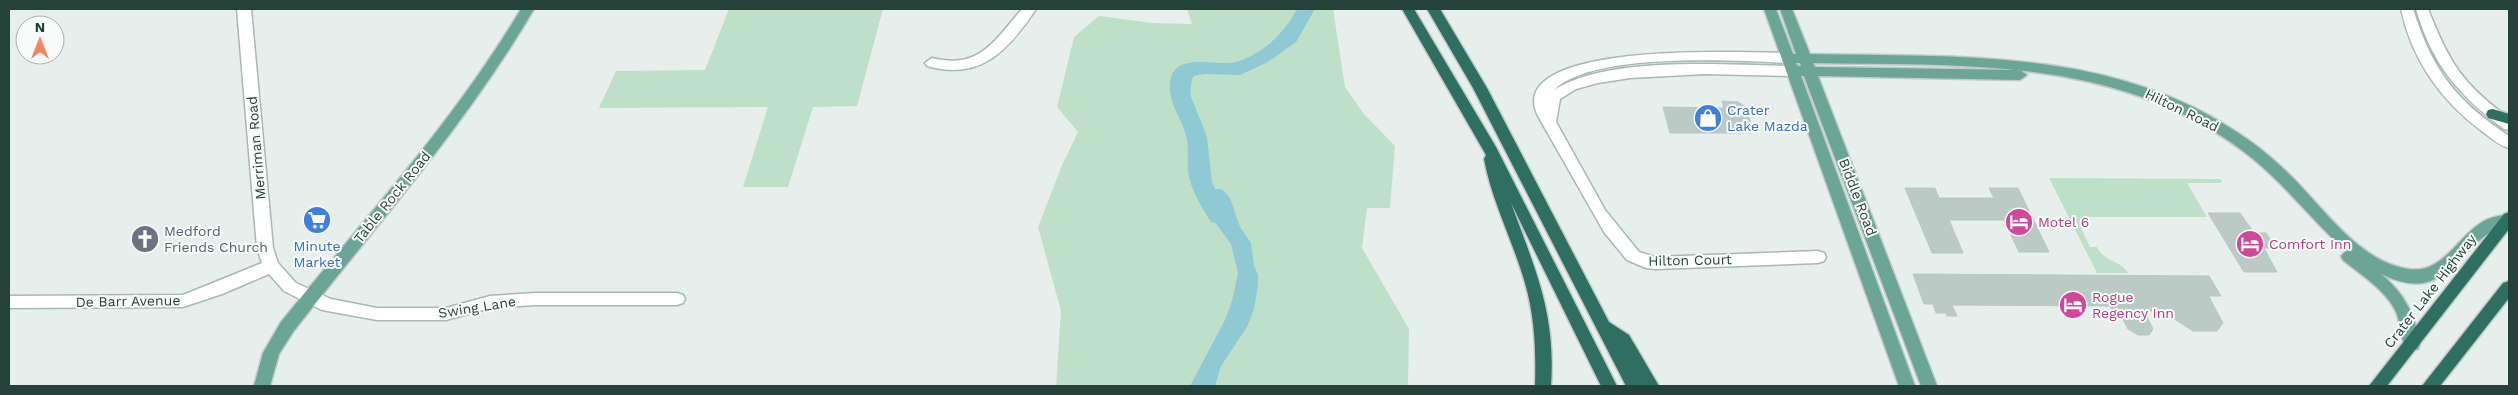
<svg xmlns="http://www.w3.org/2000/svg" width="2518" height="395" font-family="'Work Sans',sans-serif">
<style>
.green{fill:#bfe0c8}
.water{fill:#8ec9d4}
.lines{fill:none;stroke-linecap:round;stroke-linejoin:round}
.river{fill:#8ec9d4;fill-rule:evenodd}
.building{fill:#bbcac4;stroke:#b8c9c2}
.minor-casing{stroke:#a8b8b2;stroke-width:3}
.major-casing{stroke:#c2cac8;stroke-width:3}
.highway-casing{stroke:#c2cac8;stroke-width:3}
.minor{fill:#fff;fill-rule:evenodd}
.major{fill:#6aa596;fill-rule:evenodd}
.highway{fill:#2f6f62;fill-rule:evenodd}
.labels{text-anchor:middle;dominant-baseline:central;stroke-width:4;stroke-linejoin:round;paint-order:stroke}
.shop-label{font-size:14px;fill:#366cbe;stroke:#f7fbf9;text-anchor:start}
.street-label{font-size:14px;fill:#24423a;stroke:#f7fbf9}
.hotel-label{font-size:14px;fill:#b23c85;stroke:#f7fbf9;text-anchor:start}
.worship-label{font-size:14px;fill:#5b616d;stroke:#f7fbf9;text-anchor:start}
</style>
<rect width="100%" height="100%" fill="#e6efeb"/>
<path class="green" d="M 729,9 L 883,9 L 857,106 L 813,107 L 788,187 L 743,187 L 768,107 L 599,108 L 616,71 L 705,70 Z
M 1187,9 L 1333,9 L 1345,87 L 1364,114 L 1395,146 L 1390,208 L 1367,208 L 1362,248 L 1409,329 L 1408,386 L 1056,386 L 1061,311 L 1038,227 L 1063,163 L 1078,132 L 1057,107 L 1074,37 L 1099,16 L 1152,23 L 1192,24 Z
M 2049,178 L 2220,179 L 2222,181 L 2220,183 L 2187,183 L 2207,217 L 2082,217 L 2085,224 L 2080,226 L 2090,247 L 2097,247 C 2105,263 2121,260 2128,273 L 2097,273 Z"/>
<path class="water" d="M 1211,189 L 1222,189 L 1230,198 L 1240,227 L 1251,243 L 1254,266 L 1258,275 L 1258,285 L 1254,309 L 1247,327 L 1221,366 L 1215,386 L 1190,386 L 1225,320 L 1232,301 L 1238,273 L 1231,244 L 1203,206 L 1200,196 Z"/>
<g class="lines">
<path class="river" d="M 1297,9 L 1315,9 L 1296,42 L 1268,62 L 1240,75 L 1204,74 L 1194,76 L 1192,79 L 1190,94 L 1207,137 L 1212,183 L 1230,216 L 1227,222 L 1219,224 L 1211,222 C 1201,206 1190,189 1188,170 C 1187,158 1189,146 1186,135 C 1182,120 1172,108 1170,92 C 1166,46 1216,69 1239,61 C 1265,52 1284,33 1297,9 Z"/>
</g>
<path class="building" d="M 1722,101 L 1738,102 L 1746,107 L 1750,121 L 1741,121 L 1744,133 L 1670,133 L 1663,107 L 1724,108 Z
M 1905,188 L 1935,188 L 1939,198 L 1994,198 L 1989,188 L 2018,188 L 2049,252 L 2019,252 L 2004,220 L 1949,220 L 1963,253 L 1932,253 Z
M 2208,213 L 2240,213 L 2254,233 L 2266,233 L 2276,248 L 2264,248 L 2277,272 L 2244,272 Z
M 1913,274 L 2209,276 L 2221,296 L 2209,296 L 2211,301 L 2223,323 L 2217,331 L 2193,331 L 2162,311 L 2144,311 L 2153,329 L 2149,335 L 2138,335 L 2128,329 L 2118,310 L 2112,310 L 2110,306 L 1952,305 L 1957,316 L 1947,316 L 1946,313 L 1936,313 L 1933,304 L 1924,304 Z"/>
<g class="lines">
<defs>
<path id="minor" d="M 237,9 L 251,9 L 273,248 L 278,263 L 296,283 L 331,299 L 377,308 L 446,308 L 490,296 L 535,293 L 677,293 L 683,295 L 685,299 L 683,303 L 677,305 L 535,305 L 490,308 L 446,320 L 377,320 L 322,310 L 284,291 L 269,274 L 222,294 L 183,307 L 9,308 L 9,296 L 183,295 L 262,263 L 257,248 Z
M 1022,9 L 1036,9 C 1008,51 980,81 927,66 L 925,63 L 932,58 C 979,70 994,41 1022,9 Z
M 2401,9 L 2413,9 C 2433,71 2455,100 2509,136 L 2509,148 C 2500,146 2491,138 2483,132 C 2441,101 2412,60 2401,9 Z
M 2416,9 L 2428,9 C 2449,62 2462,84 2509,118 L 2509,130 L 2504,129 C 2458,95 2432,64 2416,9 Z
M 1733,52 L 1787,53 L 1794,58 L 1787,63 C 1735,60 1591,52 1554,90 C 1608,55 1729,65 1792,66 L 1799,71 L 1792,76 L 1705,74 L 1630,78 L 1598,83 L 1576,89 L 1560,99 L 1556,122 L 1605,210 L 1639,252 L 1655,257 L 1818,251 L 1824,253 L 1826,257 L 1824,261 L 1818,263 L 1655,269 L 1646,268 L 1627,260 L 1604,232 L 1538,116 C 1504,48 1701,52 1733,52 Z"/>
<path id="major" d="M 521,9 L 534,9 C 465,127 376,225 293,332 L 279,354 L 270,386 L 254,386 L 263,353 L 281,322 C 364,219 453,123 521,9 Z
M 1764,9 L 1776,9 L 1793,54 L 1796,54 L 1780,9 L 1792,9 L 1810,54 C 1954,57 2106,48 2232,129 C 2255,143 2275,160 2293,178 C 2326,211 2359,261 2408,269 C 2443,275 2458,235 2484,221 C 2491,217 2500,216 2507,214 L 2509,215 L 2509,225 C 2504,227 2499,227 2494,230 C 2453,253 2444,305 2381,274 C 2404,293 2415,314 2420,344 L 2418,349 L 2412,351 L 2406,349 C 2400,337 2401,323 2396,312 C 2386,290 2361,275 2343,260 L 2341,256 L 2346,251 C 2310,219 2282,180 2243,151 C 2116,56 1964,66 1813,63 L 1815,67 L 2020,70 L 2027,75 L 2020,80 L 1818,76 L 1937,386 L 1921,386 L 1804,76 L 1801,76 L 1915,386 L 1899,386 ZM 1796,63 L 1800,63 L 1801,66 L 1798,66 Z"/>
<path id="highway" d="M 1402,9 L 1414,9 L 1496,147 L 1617,386 L 1601,386 L 1511,203 C 1535,269 1556,313 1551,386 L 1535,386 C 1536,351 1535,318 1525,283 C 1513,241 1492,202 1484,159 L 1486,155 Z
M 1427,9 L 1440,9 L 1487,88 L 1609,322 L 1629,335 L 1659,386 L 1626,386 L 1473,88 Z
M 2493,109 L 2509,114 L 2509,124 L 2488,118 L 2486,114 L 2488,110 Z
M 2509,212 L 2509,229 L 2387,386 L 2369,386 L 2504,214 Z
M 2509,281 L 2509,298 L 2440,386 L 2422,386 L 2503,283 Z"/>
</defs>
<use href="#minor" class="minor-casing"/>
<use href="#major" class="major-casing"/>
<use href="#highway" class="highway-casing"/>
<use href="#minor" class="minor"/>
<use href="#major" class="major"/>
<use href="#highway" class="highway"/>
</g>
<defs>
<symbol id="shop-disc" viewBox="-11 -11 22 22"><circle r="9.5" fill="#3f7fe0" stroke="#f7fbf9"/><path d="M-5-2.5h2.3a2.7 3.5 0 0 1 5.4 0H5L5.5 6h-11ZM-1.5-2.5h3a1.5 2.3 0 0 0-3 0Z" fill="#fff"/></symbol>
<symbol id="supermarket-disc" viewBox="-11 -11 22 22"><circle r="9.5" fill="#3f7fe0" stroke="#f7fbf9"/><path d="M-6-5.5h2.5l.6 2H6L4.5 2H-2.5L-4.4-4H-6ZM-1.5 3.2a1.3 1.3 0 1 0 .1 0ZM3 3.2a1.3 1.3 0 1 0 .1 0Z" fill="#fff"/></symbol>
<symbol id="hotel-disc" viewBox="-11 -11 22 22"><circle r="9.5" fill="#d1479c" stroke="#f7fbf9"/><path d="M-6-4.5h1.5V1H6V5H4.5V3h-9V5H-6ZM-4 0a1.8 1.8 0 1 1 3.6 0ZM.5 0V-2.5h3Q6-2.5 6 0Z" fill="#fff"/></symbol>
<symbol id="church-disc" viewBox="-11 -11 22 22"><circle r="9.5" fill="#6b7280" stroke="#f7fbf9"/><path d="M-1.2-6h2.4v3.5h3.3v2.4h-3.3V6h-2.4V-.1h-3.3v-2.4h3.3Z" fill="#fff"/></symbol>
</defs>
<g fill-rule="evenodd">
<use href="#shop-disc" x="1692" y="102" width="32" height="32"/>
<use href="#supermarket-disc" x="301" y="204" width="32" height="32"/>
<use href="#hotel-disc" x="2003" y="206" width="32" height="32"/>
<use href="#church-disc" x="129" y="223" width="32" height="32"/>
<use href="#hotel-disc" x="2234" y="228" width="32" height="32"/>
<use href="#hotel-disc" x="2057" y="289" width="32" height="32"/>
</g>
<g class="labels">
<g class="shop-label">
<text x="1727" y="110">Crater<tspan x="1727" dy="16">Lake Mazda</tspan></text>
<text x="317" y="246" text-anchor="middle">Minute<tspan x="317" dy="16">Market</tspan></text>
</g>
<g class="street-label">
<text transform="translate(2182 110) rotate(26)">Hilton Road</text>
<text transform="translate(256 148) rotate(-95)">Merriman Road</text>
<text transform="translate(392 197) rotate(-51)">Table Rock Road</text>
<text transform="translate(1858 197) rotate(69)">Biddle Road</text>
<text transform="translate(1690 260) rotate(-1)">Hilton Court</text>
<text transform="translate(2430 291) rotate(-52)">Crater Lake Highway</text>
<text transform="translate(128 301) rotate(-1)">De Barr Avenue</text>
<text transform="translate(477 307) rotate(-9)">Swing Lane</text>
</g>
<g class="hotel-label">
<text x="2038" y="222">Motel 6</text>
<text x="2269" y="244">Comfort Inn</text>
<text x="2092" y="297">Rogue<tspan x="2092" dy="16">Regency Inn</tspan></text>
</g>
<g class="worship-label">
<text x="164" y="231">Medford<tspan x="164" dy="16">Friends Church</tspan></text>
</g>
</g>
<rect width="2518" height="395" fill="none" stroke="#24423a" stroke-width="20"/>
<g transform="translate(40 40)"><circle r="24" fill="#f7fbf9" stroke="#a3b1ad"/>
<path d="M0-4L9 19L0 12L-9 19Z" fill="#f4845f"/>
<text y="-8" font-size="14" font-weight="bold" text-anchor="middle" fill="#24423a">N</text>
</g>
</svg>
